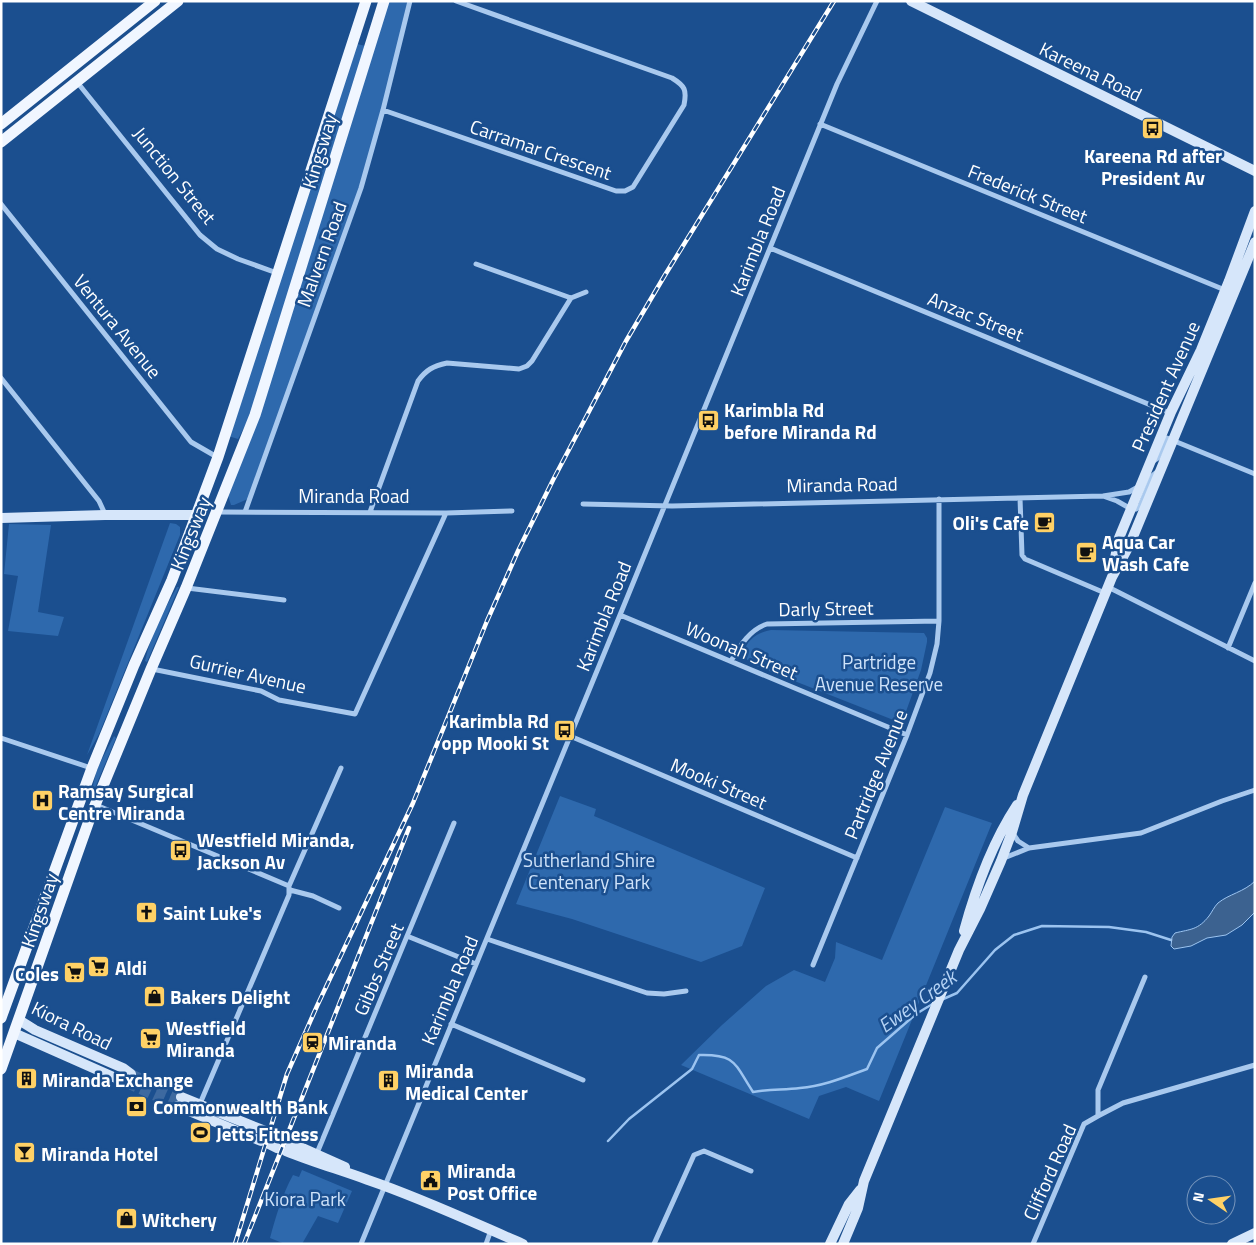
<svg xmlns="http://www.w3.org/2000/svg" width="1256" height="1245" font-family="'Titillium Web',sans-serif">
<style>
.green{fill:#2e69ad}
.water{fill:#3c6290;stroke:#9cc4f0}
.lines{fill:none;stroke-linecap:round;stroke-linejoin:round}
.stream{stroke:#9cc4f0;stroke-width:2.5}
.secondary-tunnel{stroke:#3d69a0;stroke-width:10;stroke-dasharray:10 5;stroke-linecap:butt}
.street{stroke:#a9c9ee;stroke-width:5}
.secondary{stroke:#d6e6fa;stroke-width:10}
.primary{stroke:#f0f6ff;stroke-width:11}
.rail-casing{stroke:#fff;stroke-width:4.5}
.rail{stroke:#1b4f8f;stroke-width:2.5;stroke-dasharray:8;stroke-linecap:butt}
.labels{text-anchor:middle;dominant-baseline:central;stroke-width:5;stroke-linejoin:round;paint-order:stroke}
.street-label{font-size:19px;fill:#fff;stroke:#1b4f8f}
.poi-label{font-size:19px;font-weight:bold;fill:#fff;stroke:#1b4f8f;text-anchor:start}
.park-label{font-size:19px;fill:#cfe3fa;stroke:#1b4f8f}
.water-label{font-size:20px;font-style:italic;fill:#b5d3f5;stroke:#1b4f8f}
</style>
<rect width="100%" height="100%" fill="#1b4f8f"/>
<path class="green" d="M 384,1 L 408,1 L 409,4 L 361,188 L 250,498 L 234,505 L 231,505 L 226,489 L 259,399 L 238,439 L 225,435 L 357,44 L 370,47 Z
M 170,523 L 176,524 L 180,527 L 180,535 L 99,734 L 87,755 Z
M 9,524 L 51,525 L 38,612 L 64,617 L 58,636 L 8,631 L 18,576 L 4,574 Z
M 177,587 L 179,587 L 147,662 L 145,661 C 151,634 164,610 177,587 Z
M 771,630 L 924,633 L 927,638 L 927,642 L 921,670 L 904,717 L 899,721 L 896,721 L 751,664 L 745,657 C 742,642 758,632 771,630 Z
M 114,736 L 116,738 L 94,790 L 92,790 L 97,769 Z
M 560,796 L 596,809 L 594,816 L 765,888 L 742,946 L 701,962 L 572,919 L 516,904 Z
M 945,807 L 992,823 L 879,1101 L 846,1087 L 819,1096 L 809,1119 L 681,1065 L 722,1025 L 766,986 L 794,970 L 825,982 L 835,958 L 836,942 L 882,960 Z
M 302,1170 L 352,1191 L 338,1223 L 318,1216 L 302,1244 L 285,1244 L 270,1238 C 276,1216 282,1195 293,1175 L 299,1177 Z"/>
<path class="water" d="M 1255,881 L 1255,912 L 1242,925 L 1226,935 L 1207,938 L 1191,946 L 1174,949 L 1171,946 L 1172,937 L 1175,933 C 1191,929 1198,930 1209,916 C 1212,912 1214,907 1218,903 C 1229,894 1244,892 1255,881 Z"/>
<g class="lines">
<path class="stream" d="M 941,1000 L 957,993 L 995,950 L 1014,935 L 1042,926 L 1109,927 L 1146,932 L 1171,940
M 608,1141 L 629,1119 L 692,1069 L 699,1055 C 736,1054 734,1063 753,1092 C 769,1089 784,1090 800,1088 C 824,1086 845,1077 867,1069 L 877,1048 L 916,1014 L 934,1003"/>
<path class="secondary-tunnel" d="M 131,1074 L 181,1097
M 127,1083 L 177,1106"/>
<path class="street" d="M 77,82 L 200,235 L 217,249 L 238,259 L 277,273
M 383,110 L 616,191 L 625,191 L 633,187 L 684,105 C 687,90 685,86 672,78 L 456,1
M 820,124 L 1225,290
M 1,204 L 191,442 L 217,457
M 770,248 L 1170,413
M 476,264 L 571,298 L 586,292
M 1,378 L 99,501 L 105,514
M 1152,462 L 1158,458 L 1167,438 L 1255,474
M 1103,496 L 1117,501 L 1131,509 L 1136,509 L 1140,506 L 1152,476 L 1157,472
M 1020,498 L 1022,555 L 1025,559 L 1105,593
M 583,504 L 672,506 L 1103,496 L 1129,492 L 1138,487
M 218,512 L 446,513 L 512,511
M 245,512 L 361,188 L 383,110 L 410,1
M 370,512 L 418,381 C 426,370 433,366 447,363 L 519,369 L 527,366 L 532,361 L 571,298
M 1108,587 L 1255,661
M 187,588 L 284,600
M 620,615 L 907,735
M 1228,648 L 1255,583
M 731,661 C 740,646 749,630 767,624 L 939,621
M 152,669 L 261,691 L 279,700 L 355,714 L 446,513
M 570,736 L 857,858
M 1,738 L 91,768
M 96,805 L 289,886
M 1012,832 L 1018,841 L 1029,848
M 1004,858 L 1029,848 L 1141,833 L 1222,801 L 1255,790
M 290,890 L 313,896 L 339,908
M 407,936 L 476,964
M 487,939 L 647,993 L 664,994 L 686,991
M 813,965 L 907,735 L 930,673 L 937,644 L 939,621 L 939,499
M 451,1024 L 583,1080
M 199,1106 L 289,895 L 289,886 L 341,768
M 1098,1116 L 1123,1103 L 1255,1065
M 317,1153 L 454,823
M 361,1244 L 620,615 L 837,84 L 877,1
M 486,1244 L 491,1230
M 654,1244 L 694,1155 L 704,1151 L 751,1171
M 1033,1244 L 1084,1124 L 1098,1116 L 1098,1090 L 1145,977"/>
<path class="secondary" d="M 911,1 L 1255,171
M 1,518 L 105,515 L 197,515
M 1113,568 L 1119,538 L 1171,412 L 1201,350 L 1229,281 L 1255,211
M 964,931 C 976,887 992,843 1017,805
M 19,1020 L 35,1030 L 123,1068 L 131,1074
M 14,1033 L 127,1083
M 181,1097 L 265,1131
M 177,1106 L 261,1141
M 272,1134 L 281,1138
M 289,1142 L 345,1167
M 269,1144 L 277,1148
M 286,1151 C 313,1162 341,1170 368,1180 C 421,1198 472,1222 523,1244
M 830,1244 L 849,1204 L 860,1190
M 843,1244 L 858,1208 L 864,1181 L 959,950 L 980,909 L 1001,861 L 1012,832 L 1023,795 L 1112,577 L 1130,544 L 1255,242
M 1232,1244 L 1255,1233"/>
<path class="primary" d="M 1,124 L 155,1
M 1,142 L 178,1
M 1,1018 L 92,768 L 134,665 L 172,580 L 218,457 L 366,1
M 1,1069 L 91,815 L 151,669 L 186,588 L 255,415 L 384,1"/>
<defs>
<path id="rail" d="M 235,1244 L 287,1074 L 317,1006 L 413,803 L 487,621 L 518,551 L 553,480 L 626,341 L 665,275 L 834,1
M 244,1244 L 409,828"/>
</defs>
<use href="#rail" class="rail-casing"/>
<use href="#rail" class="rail"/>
</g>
<defs>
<symbol id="bus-square" viewBox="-11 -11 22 22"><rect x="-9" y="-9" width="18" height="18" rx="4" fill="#ffd166" stroke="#1b4f8f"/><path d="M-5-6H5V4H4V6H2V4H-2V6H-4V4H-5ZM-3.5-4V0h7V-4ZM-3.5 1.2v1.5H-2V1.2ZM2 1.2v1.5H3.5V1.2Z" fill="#111"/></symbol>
<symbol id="cafe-square" viewBox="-11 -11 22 22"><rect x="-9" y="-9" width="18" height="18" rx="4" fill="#ffd166" stroke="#1b4f8f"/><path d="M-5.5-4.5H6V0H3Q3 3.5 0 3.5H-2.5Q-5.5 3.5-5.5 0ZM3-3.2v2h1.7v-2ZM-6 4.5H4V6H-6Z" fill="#111"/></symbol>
<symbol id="hospital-square" viewBox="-11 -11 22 22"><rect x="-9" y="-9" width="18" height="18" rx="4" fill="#ffd166" stroke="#1b4f8f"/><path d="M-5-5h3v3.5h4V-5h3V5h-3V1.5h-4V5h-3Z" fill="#111"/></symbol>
<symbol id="church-square" viewBox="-11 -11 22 22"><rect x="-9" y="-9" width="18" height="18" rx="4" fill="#ffd166" stroke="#1b4f8f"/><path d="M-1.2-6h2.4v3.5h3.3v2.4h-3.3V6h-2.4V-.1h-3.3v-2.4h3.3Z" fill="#111"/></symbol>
<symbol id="supermarket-square" viewBox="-11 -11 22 22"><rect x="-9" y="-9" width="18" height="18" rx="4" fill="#ffd166" stroke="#1b4f8f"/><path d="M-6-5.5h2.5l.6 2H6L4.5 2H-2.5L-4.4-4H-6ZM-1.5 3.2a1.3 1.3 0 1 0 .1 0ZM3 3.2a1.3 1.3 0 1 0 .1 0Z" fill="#111"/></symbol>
<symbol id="shop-square" viewBox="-11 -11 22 22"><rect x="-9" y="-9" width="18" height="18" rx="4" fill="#ffd166" stroke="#1b4f8f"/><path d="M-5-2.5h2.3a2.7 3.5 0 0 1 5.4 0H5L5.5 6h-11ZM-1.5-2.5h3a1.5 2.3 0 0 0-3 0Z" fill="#111"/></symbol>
<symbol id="station-square" viewBox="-11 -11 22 22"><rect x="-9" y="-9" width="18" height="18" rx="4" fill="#ffd166" stroke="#1b4f8f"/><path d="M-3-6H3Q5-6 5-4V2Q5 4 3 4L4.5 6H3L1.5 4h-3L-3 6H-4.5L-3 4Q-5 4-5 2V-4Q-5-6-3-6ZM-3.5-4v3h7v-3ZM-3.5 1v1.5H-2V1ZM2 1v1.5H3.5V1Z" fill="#111"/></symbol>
<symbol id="building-square" viewBox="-11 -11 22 22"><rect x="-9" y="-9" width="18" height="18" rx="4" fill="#ffd166" stroke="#1b4f8f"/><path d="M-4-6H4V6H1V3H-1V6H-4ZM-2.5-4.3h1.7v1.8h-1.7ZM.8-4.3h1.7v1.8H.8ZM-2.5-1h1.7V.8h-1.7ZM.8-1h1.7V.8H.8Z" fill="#111"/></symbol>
<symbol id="bank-square" viewBox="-11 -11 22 22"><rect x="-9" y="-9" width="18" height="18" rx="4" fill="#ffd166" stroke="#1b4f8f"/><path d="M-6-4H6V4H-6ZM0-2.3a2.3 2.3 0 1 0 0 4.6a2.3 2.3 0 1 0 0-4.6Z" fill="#111"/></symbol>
<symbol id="stadium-square" viewBox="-11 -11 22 22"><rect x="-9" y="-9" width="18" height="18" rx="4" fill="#ffd166" stroke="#1b4f8f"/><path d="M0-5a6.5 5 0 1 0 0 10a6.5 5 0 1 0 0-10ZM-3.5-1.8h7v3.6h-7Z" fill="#111"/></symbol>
<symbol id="bar-square" viewBox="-11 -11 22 22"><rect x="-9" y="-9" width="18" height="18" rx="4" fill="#ffd166" stroke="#1b4f8f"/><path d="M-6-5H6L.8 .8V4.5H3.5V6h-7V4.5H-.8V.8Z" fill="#111"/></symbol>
<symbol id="civic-square" viewBox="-11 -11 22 22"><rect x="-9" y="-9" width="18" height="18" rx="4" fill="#ffd166" stroke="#1b4f8f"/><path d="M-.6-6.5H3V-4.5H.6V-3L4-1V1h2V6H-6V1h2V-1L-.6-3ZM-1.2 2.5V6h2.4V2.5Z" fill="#111"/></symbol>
</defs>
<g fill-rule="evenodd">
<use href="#bus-square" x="1140" y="116" width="25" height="25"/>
<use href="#bus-square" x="696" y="408" width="25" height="25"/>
<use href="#cafe-square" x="1032" y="510" width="25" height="25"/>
<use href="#cafe-square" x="1074" y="540" width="25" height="25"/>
<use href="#bus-square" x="552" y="718" width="25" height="25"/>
<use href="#hospital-square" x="30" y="788" width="25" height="25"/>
<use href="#bus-square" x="168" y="838" width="25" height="25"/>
<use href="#church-square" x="134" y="900" width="25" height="25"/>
<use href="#supermarket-square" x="86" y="954" width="25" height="25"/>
<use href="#supermarket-square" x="62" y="960" width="25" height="25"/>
<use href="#shop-square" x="142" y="984" width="25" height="25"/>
<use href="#supermarket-square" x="138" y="1026" width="25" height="25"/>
<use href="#station-square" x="300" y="1030" width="25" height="25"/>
<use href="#building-square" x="14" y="1066" width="25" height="25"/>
<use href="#building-square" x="376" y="1068" width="25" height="25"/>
<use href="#bank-square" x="124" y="1094" width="25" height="25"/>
<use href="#stadium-square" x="188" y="1120" width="25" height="25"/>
<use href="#bar-square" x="12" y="1140" width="25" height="25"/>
<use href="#civic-square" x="418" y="1168" width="25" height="25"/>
<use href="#shop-square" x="114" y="1206" width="25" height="25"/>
</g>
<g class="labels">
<g class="street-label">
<text transform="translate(1091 71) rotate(26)">Kareena Road</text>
<text transform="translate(541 149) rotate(19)">Carramar Crescent</text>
<text transform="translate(319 151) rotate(-73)">Kingsway</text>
<text transform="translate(175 175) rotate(51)">Junction Street</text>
<text transform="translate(1028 193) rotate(22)">Frederick Street</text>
<text transform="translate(757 241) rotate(-68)">Karimbla Road</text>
<text transform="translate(321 254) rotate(-70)">Malvern Road</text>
<text transform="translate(976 316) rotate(22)">Anzac Street</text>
<text transform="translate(118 326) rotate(51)">Ventura Avenue</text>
<text transform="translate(1165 386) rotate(-66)">President Avenue</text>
<text transform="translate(842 484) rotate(-1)">Miranda Road</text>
<text x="354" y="495">Miranda Road</text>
<text transform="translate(190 533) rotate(-68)">Kingsway</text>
<text transform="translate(826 608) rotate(-1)">Darly Street</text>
<text transform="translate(603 616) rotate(-68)">Karimbla Road</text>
<text transform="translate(742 650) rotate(23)">Woonah Street</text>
<text transform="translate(248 673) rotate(13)">Gurrier Avenue</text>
<text transform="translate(875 774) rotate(-68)">Partridge Avenue</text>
<text transform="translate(719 783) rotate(23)">Mooki Street</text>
<text transform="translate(39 910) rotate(-71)">Kingsway</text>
<text transform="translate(378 969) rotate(-67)">Gibbs Street</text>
<text transform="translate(449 990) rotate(-67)">Karimbla Road</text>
<text transform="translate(72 1025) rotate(26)">Kiora Road</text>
<text transform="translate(1049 1172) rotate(-66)">Clifford Road</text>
</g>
<g class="poi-label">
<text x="1153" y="155" text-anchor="middle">Kareena Rd after<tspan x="1153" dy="22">President Av</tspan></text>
<text x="724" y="409">Karimbla Rd<tspan x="724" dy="22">before Miranda Rd</tspan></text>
<text x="1029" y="522" text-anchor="end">Oli's Cafe</text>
<text x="1102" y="541">Aqua Car<tspan x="1102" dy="22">Wash Cafe</tspan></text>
<text x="549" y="720" text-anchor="end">Karimbla Rd<tspan x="549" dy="22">opp Mooki St</tspan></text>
<text x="58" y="790">Ramsay Surgical<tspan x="58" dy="22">Centre Miranda</tspan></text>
<text x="197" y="839">Westfield Miranda,<tspan x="197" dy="22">Jackson Av</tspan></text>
<text x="163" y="912">Saint Luke's</text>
<text x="115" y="967">Aldi</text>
<text x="59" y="973" text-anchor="end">Coles</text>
<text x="170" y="996">Bakers Delight</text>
<text x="166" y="1027">Westfield<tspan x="166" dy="22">Miranda</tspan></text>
<text x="328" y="1042">Miranda</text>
<text x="405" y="1070">Miranda<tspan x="405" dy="22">Medical Center</tspan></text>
<text x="42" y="1079">Miranda Exchange</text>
<text x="153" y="1106">Commonwealth Bank</text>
<text x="216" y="1133">Jetts Fitness</text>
<text x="41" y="1153">Miranda Hotel</text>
<text x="447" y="1170">Miranda<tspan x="447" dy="22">Post Office</tspan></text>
<text x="142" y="1219">Witchery</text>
</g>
<g class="park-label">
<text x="879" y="661">Partridge<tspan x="879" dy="22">Avenue Reserve</tspan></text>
<text x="589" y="859">Sutherland Shire<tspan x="589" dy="22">Centenary Park</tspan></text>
<text x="305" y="1198">Kiora Park</text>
</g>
<g class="water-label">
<text transform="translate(917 1001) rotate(-36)">Ewey Creek</text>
</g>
</g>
<rect width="1256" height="1245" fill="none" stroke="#ffffff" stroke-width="5"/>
<g transform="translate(1211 1200) rotate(283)"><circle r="24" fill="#1b4f8f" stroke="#7695bc"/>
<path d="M0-4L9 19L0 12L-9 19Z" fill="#ffd166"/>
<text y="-8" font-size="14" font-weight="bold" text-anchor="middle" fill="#ffffff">N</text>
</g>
</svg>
